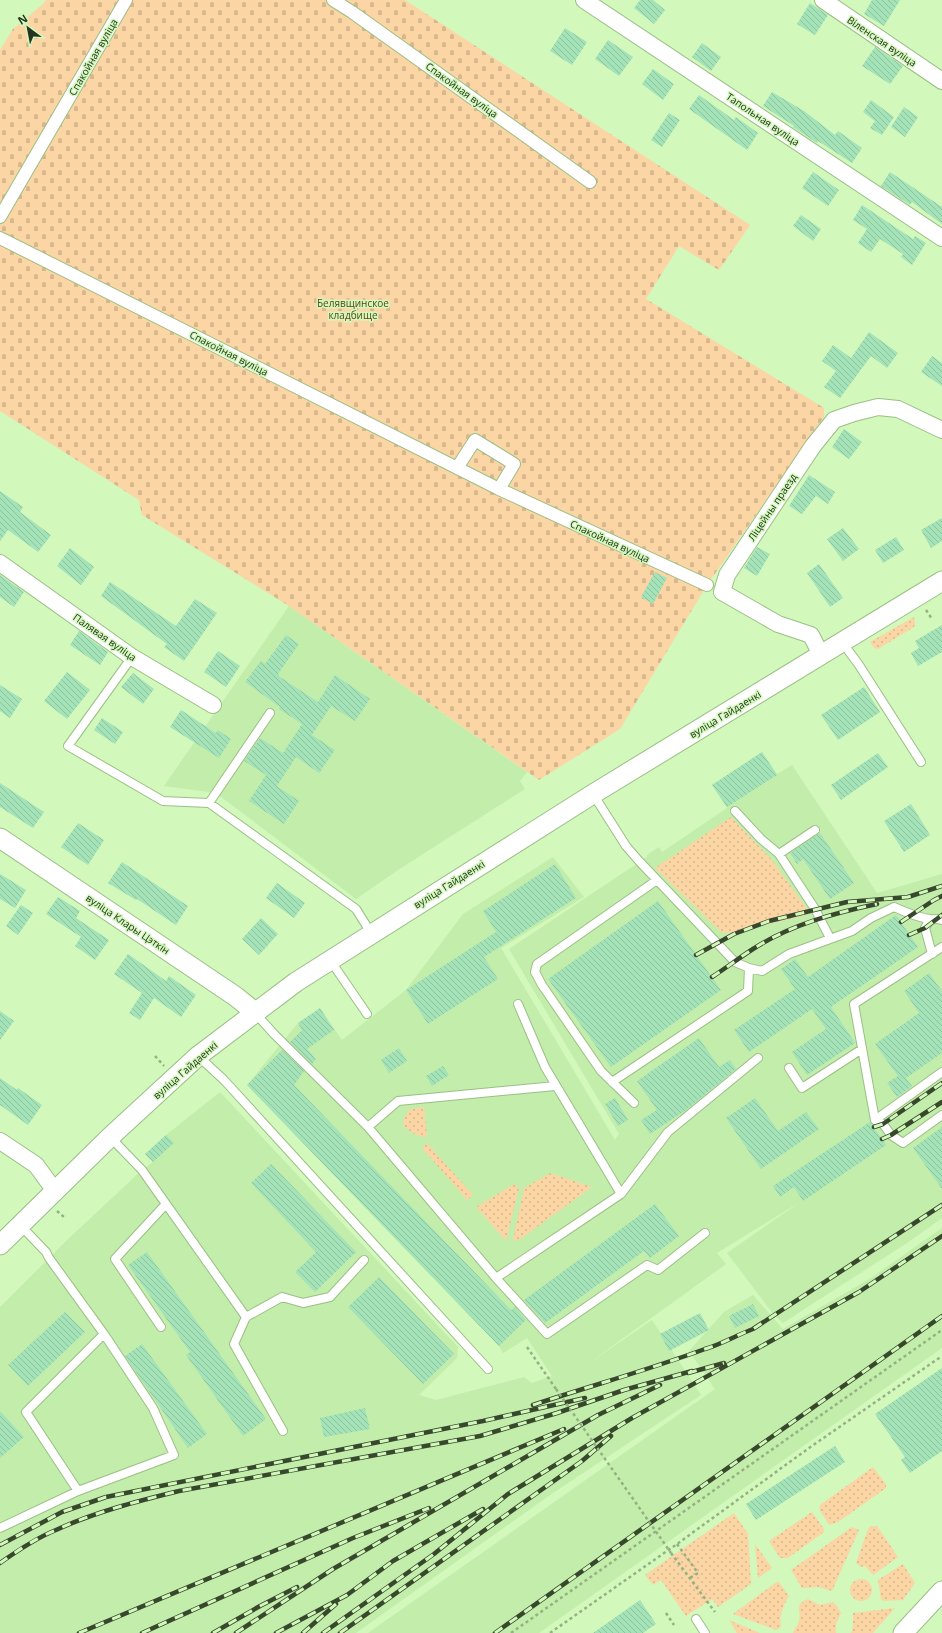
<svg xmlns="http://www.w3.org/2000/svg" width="942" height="1633" font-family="'Open Sans',sans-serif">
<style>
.built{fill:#c3edaa}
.grass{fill:url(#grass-dots)}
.cemetery{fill:url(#cemetery-stones)}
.building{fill:url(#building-back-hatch)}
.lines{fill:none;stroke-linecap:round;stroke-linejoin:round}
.service-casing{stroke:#9bbf85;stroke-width:10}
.pedestrian-casing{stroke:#9bbf85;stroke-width:14}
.minor-casing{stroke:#9bbf85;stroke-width:18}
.tertiary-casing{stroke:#9bbf85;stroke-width:21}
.path{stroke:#94b183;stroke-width:2.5;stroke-dasharray:3 3;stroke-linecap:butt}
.service{stroke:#fff;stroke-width:8}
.pedestrian{stroke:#fff;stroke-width:12}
.minor{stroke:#fff;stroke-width:16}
.tertiary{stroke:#fff;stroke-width:19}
.rail-casing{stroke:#38482d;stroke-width:4.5}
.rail{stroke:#d2f8bc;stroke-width:3;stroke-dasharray:9;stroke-linecap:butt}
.path-bridge{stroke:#94b183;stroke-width:2.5;stroke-dasharray:3 3;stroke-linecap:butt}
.labels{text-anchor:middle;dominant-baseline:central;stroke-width:3;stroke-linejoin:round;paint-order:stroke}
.street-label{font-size:10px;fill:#26341d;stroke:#d2f8bc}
.park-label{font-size:10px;fill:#614419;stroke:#d2f8bc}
</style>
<defs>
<pattern id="grass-dots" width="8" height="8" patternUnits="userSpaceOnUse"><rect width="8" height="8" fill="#fbd5a4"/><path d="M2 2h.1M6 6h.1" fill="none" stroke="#d7b78d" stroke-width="1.8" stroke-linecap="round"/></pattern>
<pattern id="cemetery-stones" width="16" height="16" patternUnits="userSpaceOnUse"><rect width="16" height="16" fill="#fbd5a4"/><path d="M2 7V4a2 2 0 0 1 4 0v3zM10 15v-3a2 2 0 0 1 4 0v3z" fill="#d7b78d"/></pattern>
<pattern id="building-back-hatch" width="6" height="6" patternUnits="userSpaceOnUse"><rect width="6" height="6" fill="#a4e3b8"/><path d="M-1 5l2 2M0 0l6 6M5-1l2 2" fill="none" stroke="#8dc39e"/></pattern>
</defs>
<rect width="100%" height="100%" fill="#d2f8bc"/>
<path class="built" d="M 289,606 L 527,772 L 520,781 L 525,789 L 398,870 L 356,899 L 216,793 L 164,786 Z
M 762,752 L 777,774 L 792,765 L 877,893 L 942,874 L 942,1218 L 910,1241 L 783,1323 L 774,1315 L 727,1253 L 800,1202 L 717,1253 L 726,1264 L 582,1368 L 652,1320 L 701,1395 L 550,1495 L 356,1633 L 0,1633 L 0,1307 L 67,1240 L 142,1170 L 153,1162 L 145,1154 L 166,1135 L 220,1092 L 458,1347 L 457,1358 L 419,1395 L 436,1400 L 524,1377 L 532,1383 L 552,1376 L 527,1338 L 503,1353 L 499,1346 L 247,1085 L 298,1023 L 320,1008 L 342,1040 L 406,990 L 463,914 L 553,857 L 584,897 L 501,948 L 615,1140 L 619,1134 L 509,949 L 647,857 L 647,855 L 659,847 L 662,852 L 727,808 L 712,785 Z
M 942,1228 L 942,1348 L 539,1633 L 368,1633 L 715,1389 L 689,1351 L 724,1312 L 753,1295 L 783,1329 L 871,1278 Z"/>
<path class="grass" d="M 914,617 L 915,624 L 914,627 L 878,649 L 874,648 L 870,642 Z
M 731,817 L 772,860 L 807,909 L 807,915 L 731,933 L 722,933 L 655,868 Z
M 424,1107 L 427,1137 C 417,1136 409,1133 403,1124 L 405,1116 L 410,1109 Z
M 427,1143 L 473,1195 L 467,1200 L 422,1148 Z
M 550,1173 L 592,1187 L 519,1240 L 513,1240 L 524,1188 Z
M 514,1184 L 519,1188 L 506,1241 L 476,1207 Z
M 873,1467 L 886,1484 L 886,1488 L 838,1522 L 829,1525 L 819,1509 L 820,1505 Z
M 812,1512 L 824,1529 L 824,1532 L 788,1558 L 780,1558 L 769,1541 Z
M 734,1513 L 748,1534 L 751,1584 L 718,1607 L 712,1599 L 686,1616 L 661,1580 L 653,1585 L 645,1575 Z
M 871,1526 L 877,1526 L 898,1557 L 873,1575 L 865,1566 L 861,1567 L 856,1563 L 868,1529 Z
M 852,1527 L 859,1530 L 832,1591 L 818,1587 L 802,1588 L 791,1570 Z
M 755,1544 L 772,1568 L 758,1578 Z
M 903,1564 L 915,1583 L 903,1600 L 884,1601 L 881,1599 L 878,1580 Z
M850 1590a11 11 0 1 1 22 0a11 11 0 1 1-22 0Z
M 778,1581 L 789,1596 C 783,1606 779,1616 781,1627 L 776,1630 L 733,1614 Z
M 808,1599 L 820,1605 L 833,1602 L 837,1606 L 841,1613 L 836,1624 L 836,1633 L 793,1633 C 794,1628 798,1626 799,1621 C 802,1611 793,1605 808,1599 Z
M 895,1608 L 873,1633 L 851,1633 L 853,1626 L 853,1613 Z
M 729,1620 L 760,1633 L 737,1633 Z"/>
<path class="cemetery" d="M 46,0 L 405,0 L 750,225 L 719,270 L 679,246 L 646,299 L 824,408 L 824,417 L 707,585 L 620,729 L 539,780 L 289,606 L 142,515 L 139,500 L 0,411 L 0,50 L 13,29 L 43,4 Z"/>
<path class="building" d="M 640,0 L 653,0 L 665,10 L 654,24 L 634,8 Z
M 872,0 L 900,0 L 884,26 L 864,14 Z
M 810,3 L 828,15 L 815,35 L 797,24 Z
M 565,28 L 587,42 L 572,65 L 550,51 Z
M 608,40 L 633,57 L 619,76 L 595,59 Z
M 702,43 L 721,57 L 711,71 L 692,57 Z
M 875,47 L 903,66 L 890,84 L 862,66 Z
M 653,69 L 674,84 L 663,100 L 642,84 Z
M 772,92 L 804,111 L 835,135 L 838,131 L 862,148 L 852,163 L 818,141 L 817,143 L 793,127 L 794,126 L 763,106 Z
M 699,95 L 734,120 L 736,117 L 758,133 L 747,150 L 689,109 Z
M 871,100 L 894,117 L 882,135 L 870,128 L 875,121 L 863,112 Z
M 904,107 L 918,117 L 905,137 L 891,127 Z
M 669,113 L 680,120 L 662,147 L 651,140 Z
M 813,172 L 839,190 L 828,206 L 802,188 Z
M 890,172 L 942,207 L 942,224 L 912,202 L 910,205 L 881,186 Z
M 862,205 L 913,239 L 915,236 L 926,243 L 912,265 L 901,257 L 903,254 L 880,239 L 871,252 L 858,243 L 867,229 L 853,220 Z
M 801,215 L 821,229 L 813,241 L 793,226 Z
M 869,332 L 898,353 L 887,368 L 871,356 L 840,398 L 824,387 L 836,371 L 822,361 L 833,345 L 851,358 Z
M 932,356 L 942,363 L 942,386 L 921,372 Z
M 844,429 L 862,442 L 849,459 L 832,447 Z
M 809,475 L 835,492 L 828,504 L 816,496 L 802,514 L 789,506 Z
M 0,491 L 23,507 L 20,512 L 51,535 L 38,552 L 8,530 L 0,541 Z
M 942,518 L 942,541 L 931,548 L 921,530 Z
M 843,528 L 859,549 L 843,561 L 827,539 Z
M 896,537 L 904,550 L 883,563 L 875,550 Z
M 757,547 L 770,554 L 757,576 L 744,568 Z
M 70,548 L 94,567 L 81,585 L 57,566 Z
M 819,564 L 843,598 L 830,607 L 807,573 Z
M 655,572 L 667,578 L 653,604 L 641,597 Z
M 0,575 L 24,592 L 14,607 L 0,597 Z
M 110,582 L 176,626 L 195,599 L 217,613 L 184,661 L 164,647 L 167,644 L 101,596 Z
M 942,625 L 942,652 L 918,666 L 911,653 L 919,648 L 915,641 Z
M 79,631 L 108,652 L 100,665 L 70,645 Z
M 286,635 L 299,644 L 278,674 L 280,677 L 318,702 L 335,675 L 370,699 L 355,721 L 331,706 L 312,735 L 335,750 L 319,773 L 296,757 L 277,786 L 299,801 L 284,824 L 249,801 L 266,775 L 244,761 L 260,738 L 283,753 L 302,724 L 279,709 L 280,707 L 245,682 L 261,661 L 265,664 Z
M 218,651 L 240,666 L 226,687 L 204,672 Z
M 67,672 L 90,690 L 67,719 L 44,701 Z
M 133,673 L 154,689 L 143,704 L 121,687 Z
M 0,685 L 22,699 L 10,718 L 0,711 Z
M 864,687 L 880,712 L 838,740 L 821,715 Z
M 181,710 L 216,733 L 218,730 L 231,739 L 219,758 L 170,727 Z
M 102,718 L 123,732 L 115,744 L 94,730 Z
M 762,752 L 777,775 L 727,807 L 712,785 Z
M 878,753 L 888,767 L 841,800 L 831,785 Z
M 0,783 L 44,812 L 33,828 L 0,807 Z
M 911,804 L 930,835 L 904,852 L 884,821 Z
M 78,823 L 104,840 L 88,865 L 61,847 Z
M 820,833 L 854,883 L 830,899 L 803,859 L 797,864 L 790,853 Z
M 122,862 L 188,906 L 176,925 L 137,899 L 136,900 L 108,883 Z
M 555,864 L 576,898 L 484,957 L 498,979 L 428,1024 L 406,990 L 496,932 L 483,911 Z
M 0,874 L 26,890 L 15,908 L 0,899 Z
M 277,883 L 305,903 L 294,918 L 266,898 Z
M 58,897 L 80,911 L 76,918 L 109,940 L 95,960 L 75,946 L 81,937 L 46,914 Z
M 658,901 L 721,990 L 611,1067 L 548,979 Z
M 21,905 L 33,913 L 18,935 L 6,926 Z
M 896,915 L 918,947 L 831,1007 L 855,1043 L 807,1075 L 792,1052 L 826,1029 L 812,1009 L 749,1052 L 734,1030 L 795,989 L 781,969 L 795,959 L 808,977 Z
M 261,918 L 278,934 L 259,955 L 242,939 Z
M 128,954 L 166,981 L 169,976 L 196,995 L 181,1017 L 154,998 L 140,1020 L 129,1013 L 142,993 L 114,974 Z
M 929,973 L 942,991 L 942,1053 L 906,1078 L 912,1086 L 897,1097 L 887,1083 L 898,1076 L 875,1044 L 919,1013 L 904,991 Z
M 320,1008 L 334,1030 L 307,1049 L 316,1059 L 312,1064 L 290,1042 L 302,1030 L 298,1023 Z
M 0,1011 L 14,1021 L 0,1040 Z
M 699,1038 L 719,1067 L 730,1060 L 736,1069 L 686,1110 L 650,1134 L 641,1120 L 657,1110 L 637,1081 Z
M 399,1048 L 407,1061 L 389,1073 L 381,1060 Z
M 282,1050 L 304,1071 L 294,1085 L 511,1310 L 515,1307 L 526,1320 L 499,1346 L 247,1085 Z
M 443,1066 L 449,1075 L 432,1086 L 426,1076 Z
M 0,1078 L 17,1090 L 18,1088 L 42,1105 L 28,1125 L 0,1105 Z
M 615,1098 L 628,1120 L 618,1126 L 605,1104 Z
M 755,1098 L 778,1131 L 806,1112 L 819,1129 L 761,1169 L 726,1118 Z
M 870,1122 L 886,1145 L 803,1201 L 794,1187 L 780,1197 L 773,1186 Z
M 942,1127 L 942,1189 L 913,1148 Z
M 166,1135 L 174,1143 L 153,1162 L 145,1154 Z
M 271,1164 L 356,1252 L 315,1292 L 295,1272 L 316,1252 L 251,1183 Z
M 655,1204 L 679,1236 L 650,1258 L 644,1251 L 545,1323 L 524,1300 Z
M 147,1252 L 266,1419 L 243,1436 L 186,1355 L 190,1352 L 128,1265 Z
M 379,1277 L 454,1354 L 423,1384 L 348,1307 Z
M 753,1304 L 759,1316 L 735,1328 L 729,1316 Z
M 65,1312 L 85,1332 L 28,1386 L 8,1365 Z
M 700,1313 L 709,1330 L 669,1351 L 660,1334 Z
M 142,1344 L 207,1434 L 188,1448 L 125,1356 Z
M 942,1368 L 942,1451 L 910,1473 L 901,1460 L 905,1457 L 875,1414 Z
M 365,1408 L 370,1429 L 324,1437 L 320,1418 Z
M 0,1411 L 24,1437 L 0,1458 Z
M 835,1446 L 845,1462 L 756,1520 L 746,1504 Z
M 640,1600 L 656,1624 L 643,1633 L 593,1633 Z"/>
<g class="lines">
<defs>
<path id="service" d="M 842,642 L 859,665 L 921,762
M 132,657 L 68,746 L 163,801 L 209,803 L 356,909 L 371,933
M 593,794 L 626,846 L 639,861 L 735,962 L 749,968 L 762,971 L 789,954 L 852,931 L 871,918 L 894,907 C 905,912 917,917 929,919 C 934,920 937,918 942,920
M 209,803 L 270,713
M 735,811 L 761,839 L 779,854 L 815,909 L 830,938
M 779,854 L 815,830
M 930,919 L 925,928 L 932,954
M 942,947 L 854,1004 L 875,1120 L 883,1124 L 891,1135 L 903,1143 L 942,1115
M 330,960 L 367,1014
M 518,1004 L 545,1067 L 621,1194
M 255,1013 L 274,1034 L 368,1127 L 496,1278 L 621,1194 L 668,1132 L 758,1058
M 198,1056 L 224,1080 L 488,1369
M 789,1068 L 802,1088 L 862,1049
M 612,1082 L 748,991 L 749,968
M 634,1103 L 601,1071 L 542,985 L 535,972 L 537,964 L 657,880
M 875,1120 L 942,1072
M 368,1127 L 398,1101 L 555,1086
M 110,1137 L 142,1170 L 246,1317 L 234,1344 L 283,1431
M 496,1278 L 547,1334 L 647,1265 L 658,1270 L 705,1233
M 246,1317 L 282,1297 L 303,1303 L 330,1297 L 364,1260
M 161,1327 L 115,1259 L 166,1204
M 78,1491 L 26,1412 L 104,1334
M 0,1528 L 78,1491 L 174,1455 L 153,1408 L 104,1334 L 49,1258 L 46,1252 L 20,1225
M 696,1619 L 705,1633"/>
<path id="pedestrian" d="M 333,0 L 352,12 L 590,182
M 0,217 L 126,0
M 0,238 L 499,489 L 707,585
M 457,468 L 475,440 L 514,464 L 499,489"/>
<path id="minor" d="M 584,0 L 942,238
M 823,0 L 942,81
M 0,563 L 132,657 L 213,705
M 821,655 L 811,635 L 778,624 L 722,592 L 727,575 L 813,446 L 834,420 L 854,413 L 878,407 L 898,409 L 942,430
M 0,1141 L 36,1165 L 55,1191"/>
<path id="tertiary" d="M 0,838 L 235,996 L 255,1012
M 0,1245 L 110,1137 L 198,1056 L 296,982 L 593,794 L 942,581
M 903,1633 L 942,1591"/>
</defs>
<use href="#service" class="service-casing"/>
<use href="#pedestrian" class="pedestrian-casing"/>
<use href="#minor" class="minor-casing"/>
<use href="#tertiary" class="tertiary-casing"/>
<path class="path" d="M 926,610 L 932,619
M 155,1056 L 164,1066
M 57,1211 L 64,1217
M 527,1347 L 556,1389
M 677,1544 L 698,1573 L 690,1578
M 671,1553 L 715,1612
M 666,1613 L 674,1625
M 511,1633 L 942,1330
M 550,1633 L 677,1544 L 809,1448 L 942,1356"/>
<use href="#service" class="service"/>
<use href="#pedestrian" class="pedestrian"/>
<use href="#minor" class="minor"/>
<use href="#tertiary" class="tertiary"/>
<defs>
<path id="rail" d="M 901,922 L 934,900 L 942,896
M 909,935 L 925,928 L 942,915
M 696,955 L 734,934 L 769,921 L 847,902 L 908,897 L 942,886
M 712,977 C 726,968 739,958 753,949 C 790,925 834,913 877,904
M 874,1127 L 883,1124 L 942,1083
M 882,1139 L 891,1135 L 942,1102
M 688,1373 L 724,1363
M 533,1405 C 590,1386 648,1370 705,1349 C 722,1344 737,1335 753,1329 L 942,1205
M 0,1545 L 62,1512 L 106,1497 L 483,1421 L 585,1398
M 0,1563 C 17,1551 36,1538 56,1530 C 95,1512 138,1501 179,1491 L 480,1436 L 557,1413 L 624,1390 L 692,1371
M 79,1633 L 564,1429
M 142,1633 L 353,1538 L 429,1508
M 213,1633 L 260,1606 L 297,1587
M 236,1633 L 333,1569 L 598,1415 L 660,1385
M 276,1633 L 347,1595 L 393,1561 L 483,1509
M 303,1633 L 336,1604
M 323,1633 L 434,1554 L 508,1494 L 632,1418 L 859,1292 L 942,1236
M 340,1633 L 582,1461 L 611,1436
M 495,1633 L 942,1316"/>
</defs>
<use href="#rail" class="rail-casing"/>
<use href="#rail" class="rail"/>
<path class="path-bridge" d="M 556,1389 L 671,1553"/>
</g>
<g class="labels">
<g class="street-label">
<text transform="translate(882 41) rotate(34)">Віленская вуліца</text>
<text transform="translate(93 57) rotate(-60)">Спакойная вуліца</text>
<text transform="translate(462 90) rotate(36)">Спакойная вуліца</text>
<text transform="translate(763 119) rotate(34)">Тапольная вуліца</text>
<text transform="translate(229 353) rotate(27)">Спакойная вуліца</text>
<text transform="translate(772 507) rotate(-56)">Ліцейны праезд</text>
<text transform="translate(610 541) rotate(25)">Спакойная вуліца</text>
<text transform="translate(105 637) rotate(35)">Палявая вуліца</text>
<text transform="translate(725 714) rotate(-31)">вуліца Гайдаенкі</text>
<text transform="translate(449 884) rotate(-32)">вуліца Гайдаенкі</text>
<text transform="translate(128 924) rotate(34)">вуліца Клары Цэткін</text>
<text transform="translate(185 1070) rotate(-41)">вуліца Гайдаенкі</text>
</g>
<g class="park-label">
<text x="353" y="303">Белявщинское<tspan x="353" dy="12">кладбище</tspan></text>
</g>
</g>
<g transform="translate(28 28) rotate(328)" stroke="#d2f8bc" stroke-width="3" paint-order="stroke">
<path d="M0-3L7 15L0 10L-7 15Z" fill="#26341d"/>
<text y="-6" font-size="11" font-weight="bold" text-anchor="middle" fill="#26341d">N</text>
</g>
</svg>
